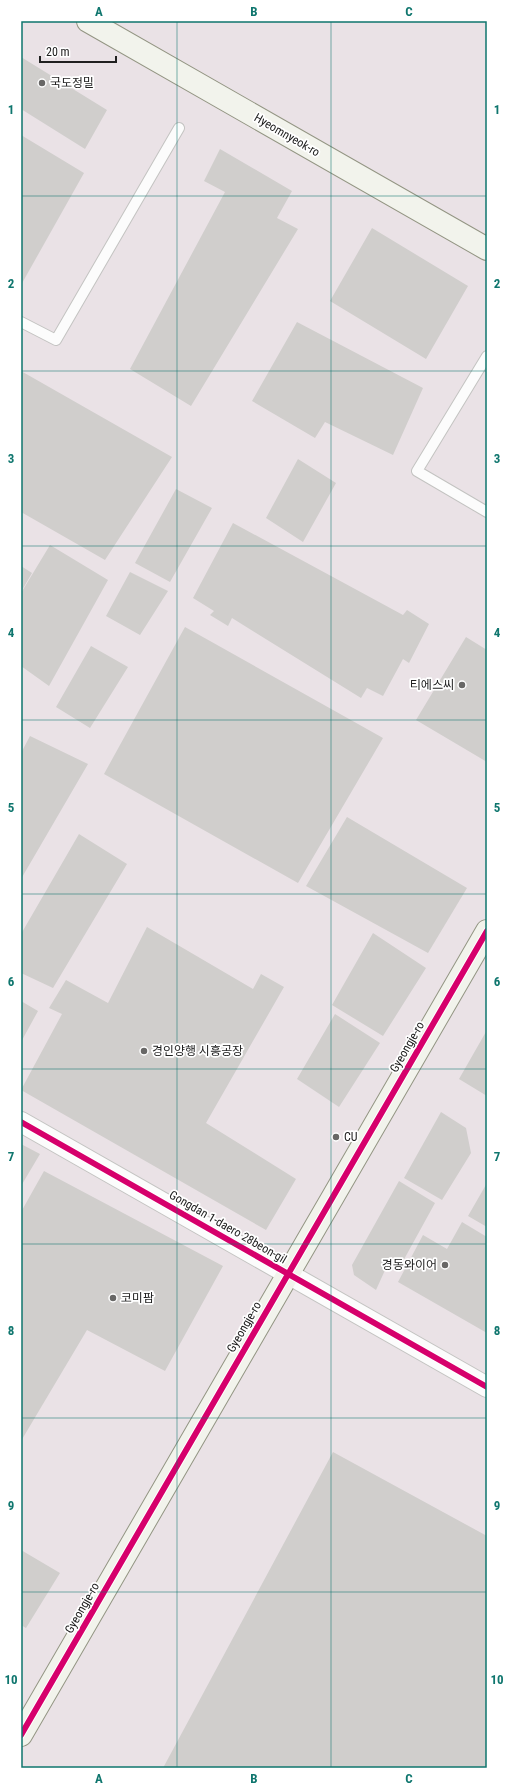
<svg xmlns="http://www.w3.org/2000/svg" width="508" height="1789" font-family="'Roboto Condensed','Noto Sans KR',sans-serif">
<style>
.industrial{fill:#eae2e6}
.building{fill:#d0cecc}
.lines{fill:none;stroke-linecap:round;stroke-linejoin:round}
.lane-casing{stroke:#c3c3c1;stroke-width:12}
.street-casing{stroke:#c3c3c1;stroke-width:22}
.secondary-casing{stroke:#939583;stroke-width:24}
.lane{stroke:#fcfcfc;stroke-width:10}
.street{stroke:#fcfcfc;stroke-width:20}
.secondary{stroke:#f2f3ec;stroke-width:22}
.cycleway-casing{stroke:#fff;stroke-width:8}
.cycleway{stroke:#d6006c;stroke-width:6}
.grid{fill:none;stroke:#0f766e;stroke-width:1;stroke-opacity:0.55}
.poi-dot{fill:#686766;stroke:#fff;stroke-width:1.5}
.labels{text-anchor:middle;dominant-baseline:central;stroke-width:3.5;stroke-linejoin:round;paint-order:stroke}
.poi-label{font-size:12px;fill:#202020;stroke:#fff;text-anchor:start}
.street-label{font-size:12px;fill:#202020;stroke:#fff}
.neatline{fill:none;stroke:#0f766e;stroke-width:1.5}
.grid-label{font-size:13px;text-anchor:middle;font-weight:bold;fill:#0f766e}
</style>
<rect width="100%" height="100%" fill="#edece9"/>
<path class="industrial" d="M 21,21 L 487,21 L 487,1768 L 21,1768 Z"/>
<path class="building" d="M 21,57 L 107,110 L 85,149 L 21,109 Z
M 21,135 L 84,173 L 21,285 Z
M 220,149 L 292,191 L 277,218 L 298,229 L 191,406 L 130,369 L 225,192 L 204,181 Z
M 372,228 L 468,286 L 426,359 L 330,301 Z
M 297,322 L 423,388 L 393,455 L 325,422 L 315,438 L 252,401 Z
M 21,371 L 172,457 L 105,560 L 21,512 Z
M 298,459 L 336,483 L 303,542 L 266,518 Z
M 176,489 L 212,508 L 170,582 L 135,563 Z
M 233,523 L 403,615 L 407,610 L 429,624 L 409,663 L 403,659 L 383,696 L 367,688 L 361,698 L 232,618 L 228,626 L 210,615 L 214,611 L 193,598 Z
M 50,545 L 108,580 L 49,686 L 21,666 L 21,593 Z
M 21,566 L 32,573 L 21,592 Z
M 130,572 L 168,591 L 140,635 L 106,616 Z
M 185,627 L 383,738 L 298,883 L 104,774 Z
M 466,637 L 487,650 L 487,762 L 416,720 Z
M 91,646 L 128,667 L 90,728 L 56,707 Z
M 30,736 L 88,764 L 21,879 L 21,753 Z
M 347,817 L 467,888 L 428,953 L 306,886 Z
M 79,834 L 127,864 L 53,988 L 21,973 L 21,934 Z
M 147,927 L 253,989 L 261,974 L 284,987 L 206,1123 L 296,1179 L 266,1230 L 21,1090 L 62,1014 L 49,1008 L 66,980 L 108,1003 Z
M 373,933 L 426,968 L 383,1036 L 332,1005 Z
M 21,1001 L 38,1011 L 21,1042 Z
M 335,1014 L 380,1043 L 339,1107 L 297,1079 Z
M 487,1030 L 487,1096 L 459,1079 Z
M 441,1112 L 466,1128 L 471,1153 L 442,1200 L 404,1178 Z
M 21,1144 L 40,1154 L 21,1186 Z
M 44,1171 L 223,1266 L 165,1371 L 87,1330 L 21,1441 L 21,1212 Z
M 399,1181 L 435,1203 L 402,1263 L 391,1257 L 376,1290 L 354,1275 L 352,1265 Z
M 487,1183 L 487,1227 L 468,1216 Z
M 462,1222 L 487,1237 L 487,1333 L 398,1282 L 423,1235 L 447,1249 Z
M 333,1452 L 487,1536 L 487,1768 L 163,1768 Z
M 21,1550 L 60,1573 L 26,1628 L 21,1625 Z"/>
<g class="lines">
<defs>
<path id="lane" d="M 21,322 L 56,340 L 179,128
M 487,356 L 417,471 L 487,512"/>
<path id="street" d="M 21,1122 L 487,1387"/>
<path id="secondary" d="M 88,21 L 487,249
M 21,1735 L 487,931"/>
</defs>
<use href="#lane" class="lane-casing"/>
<use href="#street" class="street-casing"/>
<use href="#secondary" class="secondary-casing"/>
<use href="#lane" class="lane"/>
<use href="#street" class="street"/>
<use href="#secondary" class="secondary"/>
<defs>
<path id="cycleway" d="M 21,1122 L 487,1387
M 21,1735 L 487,931"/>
</defs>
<use href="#cycleway" class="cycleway-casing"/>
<use href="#cycleway" class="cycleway"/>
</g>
<path class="grid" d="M 177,21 L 177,1768M 331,21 L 331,1768M 21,196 L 487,196M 21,371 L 487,371M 21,546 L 487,546M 21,720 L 487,720M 21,894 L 487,894M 21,1069 L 487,1069M 21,1244 L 487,1244M 21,1418 L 487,1418M 21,1592 L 487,1592"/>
<g class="poi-dot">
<circle cx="42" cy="83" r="4"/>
<circle cx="462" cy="685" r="4"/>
<circle cx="144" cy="1051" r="4"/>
<circle cx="336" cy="1137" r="4"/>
<circle cx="445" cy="1265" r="4"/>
<circle cx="113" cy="1298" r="4"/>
</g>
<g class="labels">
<g class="poi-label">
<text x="50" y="83">국도정밀</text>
<text x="454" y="685" text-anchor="end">티에스씨</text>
<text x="152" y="1051">경인양행 시흥공장</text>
<text x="344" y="1137">CU</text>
<text x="437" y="1265" text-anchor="end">경동와이어</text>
<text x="121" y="1298">코미팜</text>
</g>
<g class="street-label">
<text transform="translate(287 135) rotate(30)">Hyeomnyeok-ro</text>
<text transform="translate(407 1047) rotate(-60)">Gyeongje-ro</text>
<text transform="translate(228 1227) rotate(30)">Gongdan 1-daero 28beon-gil</text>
<text transform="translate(244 1327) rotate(-60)">Gyeongje-ro</text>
<text transform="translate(82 1608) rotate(-60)">Gyeongje-ro</text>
</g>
</g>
<rect width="508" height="1789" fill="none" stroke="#ffffff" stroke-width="44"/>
<path d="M40 56v6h76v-6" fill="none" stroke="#202020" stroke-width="2"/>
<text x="46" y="56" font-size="12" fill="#202020" stroke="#ffffff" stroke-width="3" paint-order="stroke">20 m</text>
<rect x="22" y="22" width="464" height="1745" class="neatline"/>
<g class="grid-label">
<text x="99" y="16">A</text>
<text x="254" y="16">B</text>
<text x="409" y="16">C</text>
<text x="11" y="114">1</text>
<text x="497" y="114">1</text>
<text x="11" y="288">2</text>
<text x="497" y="288">2</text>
<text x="11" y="463">3</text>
<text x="497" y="463">3</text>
<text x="11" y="637">4</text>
<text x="497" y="637">4</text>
<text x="11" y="812">5</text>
<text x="497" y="812">5</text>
<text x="11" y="986">6</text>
<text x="497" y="986">6</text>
<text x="11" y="1161">7</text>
<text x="497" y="1161">7</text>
<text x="11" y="1335">8</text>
<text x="497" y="1335">8</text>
<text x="11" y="1510">9</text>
<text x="497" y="1510">9</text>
<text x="11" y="1684">10</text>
<text x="497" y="1684">10</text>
<text x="99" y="1783">A</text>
<text x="254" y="1783">B</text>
<text x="409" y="1783">C</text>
</g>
</svg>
